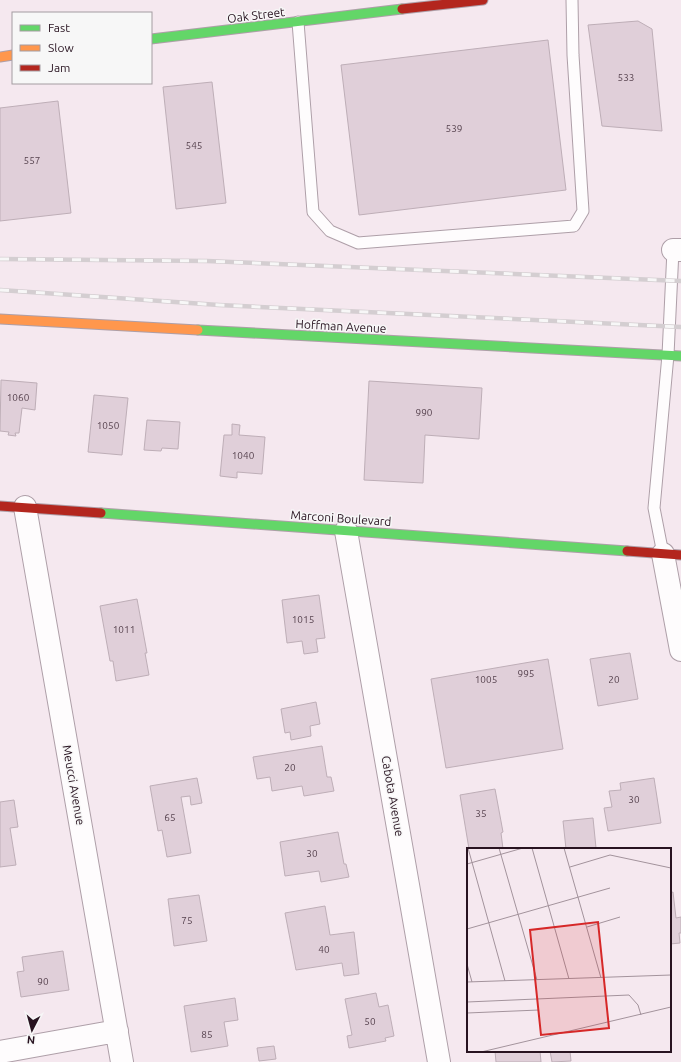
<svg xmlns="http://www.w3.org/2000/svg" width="681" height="1062" font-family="Ubuntu,sans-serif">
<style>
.building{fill:#e0cfd9;stroke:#beaeb7}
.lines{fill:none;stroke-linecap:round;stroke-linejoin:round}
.lane-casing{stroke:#ae9fa8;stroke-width:13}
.street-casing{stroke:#ae9fa8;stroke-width:24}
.fast-casing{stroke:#ae9fa8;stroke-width:11}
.slow-casing{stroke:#ae9fa8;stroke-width:11}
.jam-casing{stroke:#ae9fa8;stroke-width:11}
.lane{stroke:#fefcfd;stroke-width:11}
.street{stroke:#fefcfd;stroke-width:22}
.fast{stroke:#63d668;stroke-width:9}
.slow{stroke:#ff974d;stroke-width:9}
.jam{stroke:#b3261e;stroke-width:9}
.rail-casing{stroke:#d4ced1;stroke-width:4.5}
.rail{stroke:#f7f7f7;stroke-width:3;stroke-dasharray:9;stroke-linecap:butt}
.labels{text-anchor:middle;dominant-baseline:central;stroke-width:3;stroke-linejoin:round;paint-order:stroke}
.number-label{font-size:10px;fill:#57434f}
.street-label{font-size:12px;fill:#281320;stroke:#f7f7f7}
.inset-road{fill:none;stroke:#a3939c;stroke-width:1}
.view{fill:#d62828;fill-opacity:0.15;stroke:#d62828;stroke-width:2}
.inset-edge{fill:none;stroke:#281320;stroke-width:2}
</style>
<rect width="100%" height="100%" fill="#f5e8ef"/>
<path class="building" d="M 638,21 L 652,29 L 662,131 L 602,126 L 588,25 Z
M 548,40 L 566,190 L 359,215 L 341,65 Z
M 212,82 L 226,203 L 176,209 L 163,87 Z
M 58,101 L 71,213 L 0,221 L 0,108 Z
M 1,380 L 37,383 L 35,410 L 22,408 L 19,433 L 15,433 L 16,436 L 8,435 L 9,432 L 0,431 Z
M 369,381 L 482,388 L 479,439 L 425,435 L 423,483 L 364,480 Z
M 94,395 L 128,398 L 122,455 L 88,452 Z
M 147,420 L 180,422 L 178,449 L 162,448 L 161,451 L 144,450 Z
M 232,424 L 240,425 L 239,435 L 265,437 L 262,474 L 237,472 L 237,478 L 220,476 L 224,435 L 232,435 Z
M 319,595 L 325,638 L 316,639 L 318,652 L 304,654 L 302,641 L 287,643 L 282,600 Z
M 137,599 L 147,653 L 145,653 L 149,675 L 116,681 L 113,661 L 110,661 L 100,606 Z
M 630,653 L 638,699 L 598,706 L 590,659 Z
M 548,659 L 563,749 L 446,768 L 431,679 Z
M 316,702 L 320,724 L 310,726 L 311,736 L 291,740 L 290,732 L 285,733 L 281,709 Z
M 322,746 L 327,777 L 331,777 L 334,791 L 304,796 L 302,786 L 272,791 L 270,777 L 257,779 L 253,757 Z
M 197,778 L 202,803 L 191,805 L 190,796 L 181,797 L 191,853 L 167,857 L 162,830 L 158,831 L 150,786 Z
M 654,778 L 661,823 L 608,831 L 604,808 L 612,807 L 609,791 L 621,790 L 620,783 Z
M 495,789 L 503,832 L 501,833 L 503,849 L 469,849 L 460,795 Z
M 14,800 L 18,827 L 10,828 L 16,865 L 0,867 L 0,802 Z
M 593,818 L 596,848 L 566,849 L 563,821 Z
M 338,832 L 344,864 L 346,864 L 349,877 L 321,882 L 319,871 L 285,876 L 280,842 Z
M 673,892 L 676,918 L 681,917 L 681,933 L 679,933 L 680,943 L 670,944 L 670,893 Z
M 199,895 L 207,941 L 174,946 L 168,899 Z
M 325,906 L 330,935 L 354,932 L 359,974 L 344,976 L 342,963 L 296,970 L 285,913 Z
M 63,951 L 69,990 L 21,997 L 17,972 L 24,971 L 22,957 Z
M 376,993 L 379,1007 L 388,1005 L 394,1036 L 385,1038 L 386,1041 L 349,1048 L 347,1036 L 352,1035 L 345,999 Z
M 235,998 L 238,1020 L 224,1022 L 228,1046 L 191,1052 L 184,1006 Z
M 274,1046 L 276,1059 L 259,1061 L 257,1048 Z
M 495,1051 L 540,1051 L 541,1062 L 496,1062 Z
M 550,1051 L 570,1051 L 571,1061 L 552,1062 Z"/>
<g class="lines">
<defs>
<path id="lane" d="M 298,22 L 313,212 L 330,231 L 358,243 L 574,226 L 583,211 L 573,55 L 572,0
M 663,554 L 654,508 L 668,355 L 673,250"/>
<path id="street" d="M 673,250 L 681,250
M 25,507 L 122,1062
M 346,531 L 439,1062
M 663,554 L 681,650
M 0,1052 L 117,1031"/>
<path id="fast" d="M 151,39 L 402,9
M 198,330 L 681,356
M 101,513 L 627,551"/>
<path id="slow" d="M 0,57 L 13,55
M 0,319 L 198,330"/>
<path id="jam" d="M 402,9 L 483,0
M 0,506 L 101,513
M 627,551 L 681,555"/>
</defs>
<use href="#lane" class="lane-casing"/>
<use href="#street" class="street-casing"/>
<use href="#fast" class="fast-casing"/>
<use href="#slow" class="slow-casing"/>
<use href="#jam" class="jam-casing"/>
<use href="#lane" class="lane"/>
<use href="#street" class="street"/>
<use href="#fast" class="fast"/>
<use href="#slow" class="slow"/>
<use href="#jam" class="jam"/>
<defs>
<path id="rail" d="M 0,259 L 207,261 L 681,281
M 0,290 L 219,305 L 681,327"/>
</defs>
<use href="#rail" class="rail-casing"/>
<use href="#rail" class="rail"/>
</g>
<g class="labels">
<g class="number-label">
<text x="626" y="77">533</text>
<text x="454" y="128">539</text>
<text x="194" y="145">545</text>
<text x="32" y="160">557</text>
<text x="18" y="397">1060</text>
<text x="424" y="412">990</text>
<text x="108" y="425">1050</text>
<text x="243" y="455">1040</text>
<text x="303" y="619">1015</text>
<text x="124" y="629">1011</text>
<text x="526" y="673">995</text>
<text x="486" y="679">1005</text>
<text x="614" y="679">20</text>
<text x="290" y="767">20</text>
<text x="634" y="799">30</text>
<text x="481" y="813">35</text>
<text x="170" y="817">65</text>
<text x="312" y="853">30</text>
<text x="187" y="920">75</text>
<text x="324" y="949">40</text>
<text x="43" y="981">90</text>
<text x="370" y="1021">50</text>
<text x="207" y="1034">85</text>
</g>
<g class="street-label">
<text transform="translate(256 15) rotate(-7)">Oak Street</text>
<text transform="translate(341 326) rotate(3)">Hoffman Avenue</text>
<text transform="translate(341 518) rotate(4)">Marconi Boulevard</text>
<text transform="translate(74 785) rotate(80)">Meucci Avenue</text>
<text transform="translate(393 796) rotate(80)">Cabota Avenue</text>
</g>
</g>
<g transform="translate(467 848)">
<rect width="204" height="204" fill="#f5e8ef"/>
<path class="inset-road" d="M 1,0 L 38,133M 32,0 L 70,132M 65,0 L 102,131M 97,0 L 134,130M 0,16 L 56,0M 103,19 L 143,7 L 204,20M 120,79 L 153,69M 0,81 L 143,40M 0,116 L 5,134M 0,134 L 204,127M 0,154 L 162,147 L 171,157 L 174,167M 0,165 L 72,162M 14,204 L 204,159"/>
<path class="view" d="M 131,74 L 142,180 L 74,187 L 63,82 Z"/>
<rect width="204" height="204" class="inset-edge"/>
</g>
<rect x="12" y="12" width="140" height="72" fill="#f7f7f7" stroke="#a49ca1"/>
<rect x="20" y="25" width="20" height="6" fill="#63d668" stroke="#a49ca1"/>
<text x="48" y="32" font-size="12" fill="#281320">Fast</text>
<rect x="20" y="45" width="20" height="6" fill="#ff974d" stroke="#a49ca1"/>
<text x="48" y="52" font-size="12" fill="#281320">Slow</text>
<rect x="20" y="65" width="20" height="6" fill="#b3261e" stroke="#a49ca1"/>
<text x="48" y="72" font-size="12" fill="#281320">Jam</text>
<g transform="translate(32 1030) rotate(186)" stroke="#f7f7f7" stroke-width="3" paint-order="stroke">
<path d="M0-3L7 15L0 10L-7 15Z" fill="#281320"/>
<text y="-6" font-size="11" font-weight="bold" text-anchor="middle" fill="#281320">N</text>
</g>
</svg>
